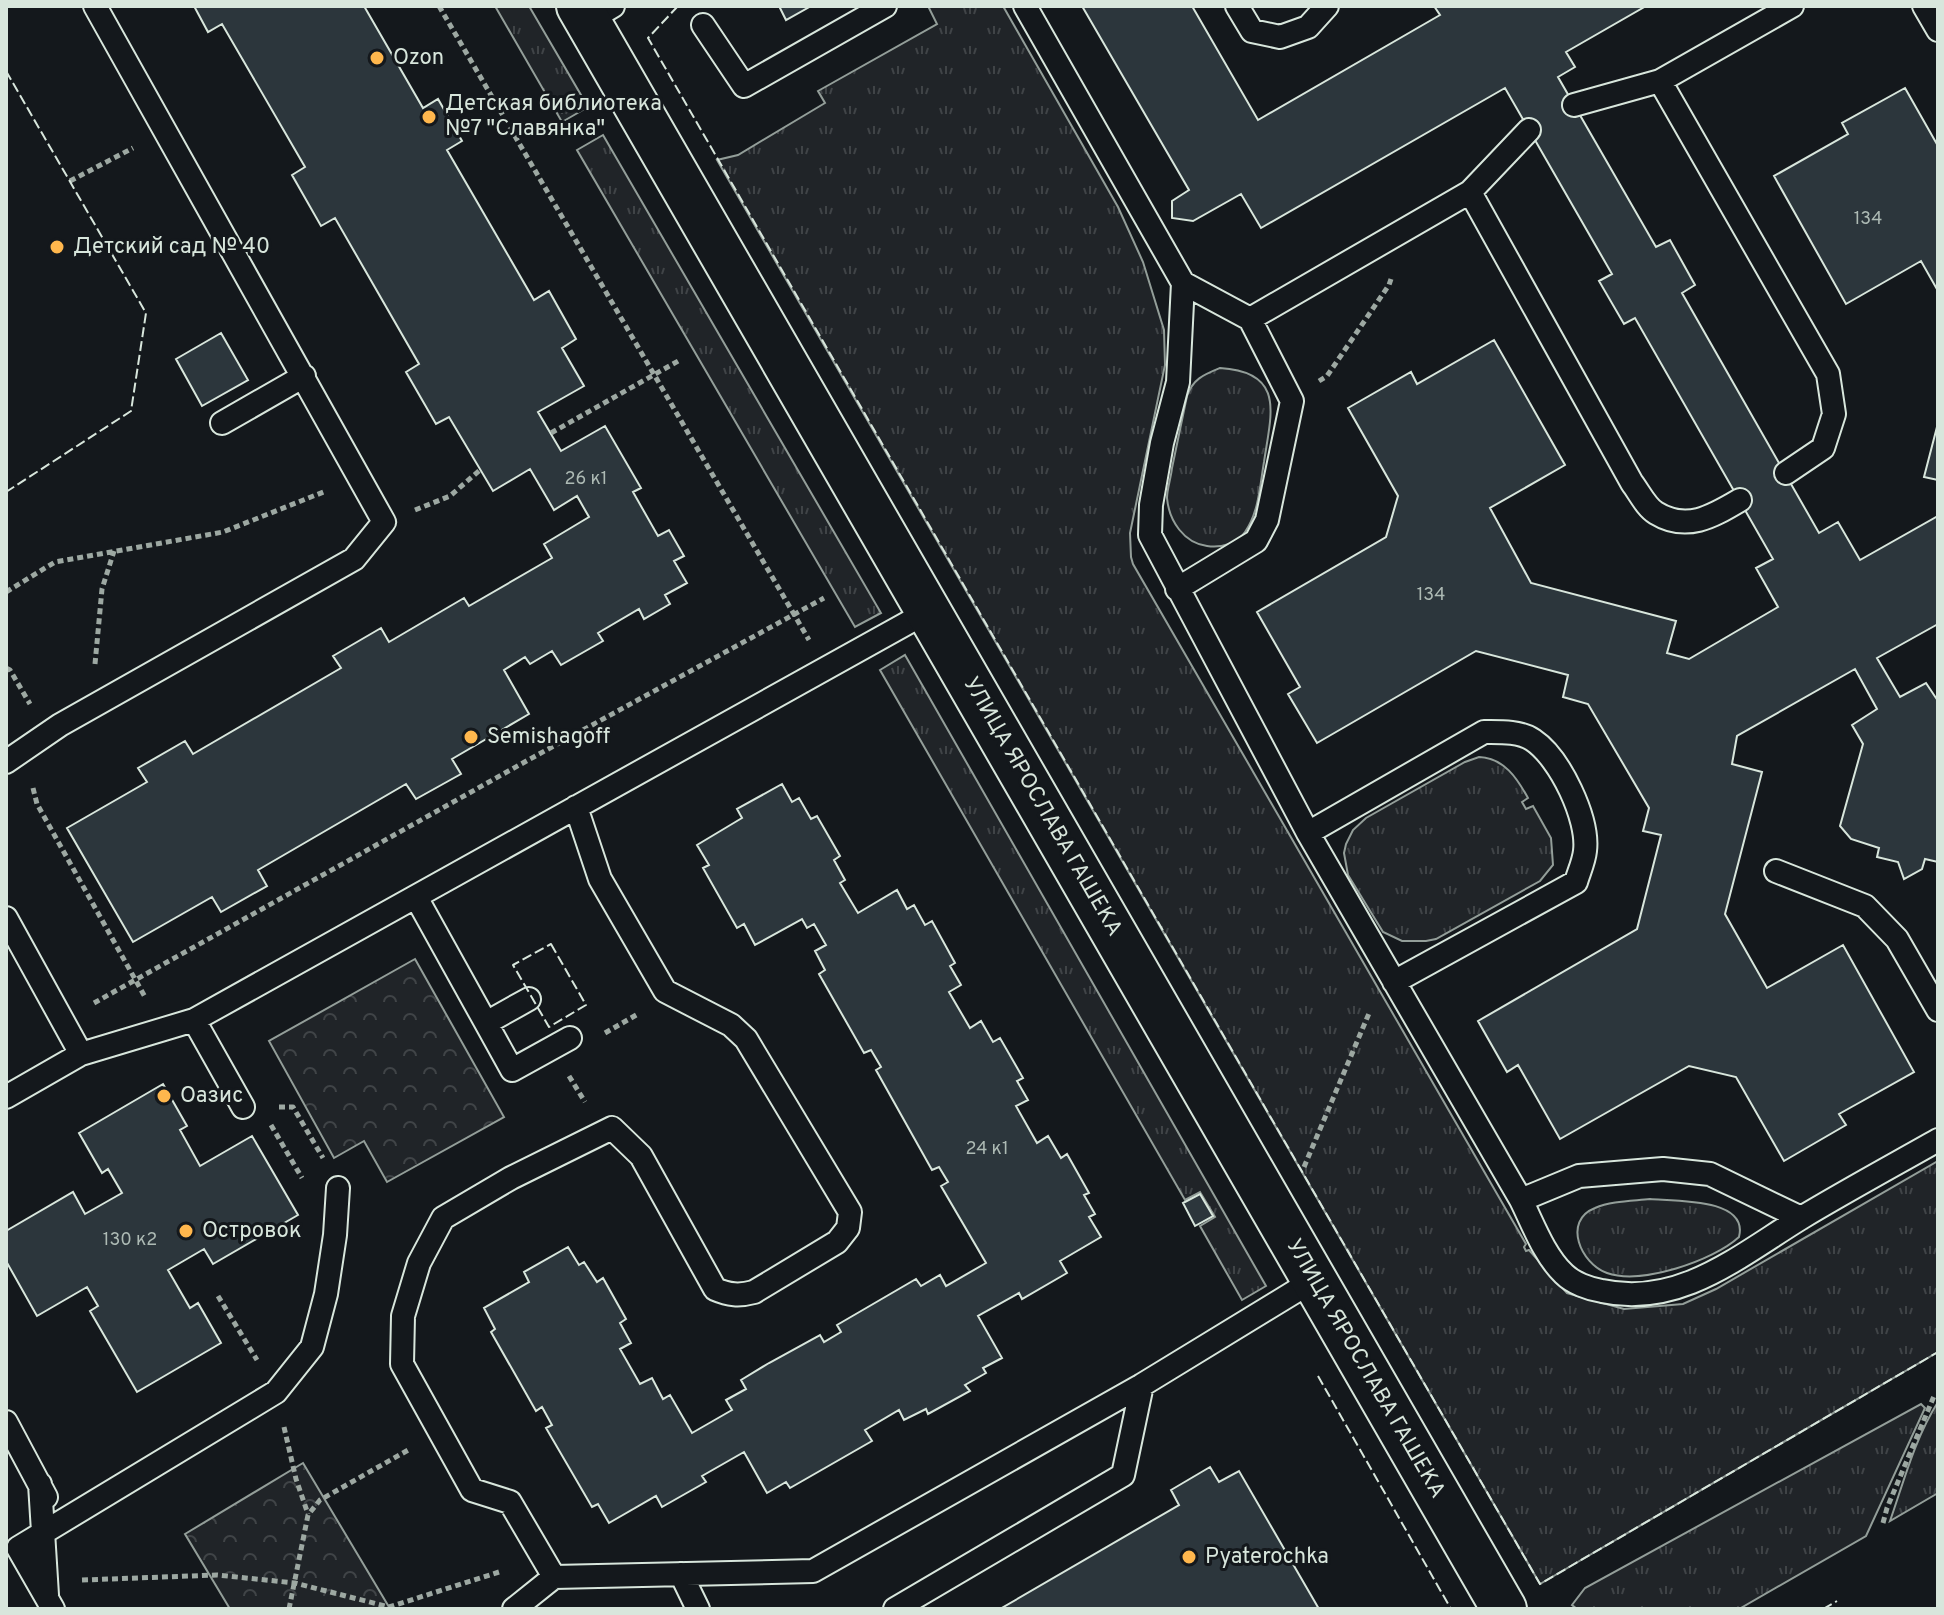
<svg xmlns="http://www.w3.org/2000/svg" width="1944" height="1615" font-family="Overpass,sans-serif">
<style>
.grass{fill:url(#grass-tufts);stroke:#939e99;stroke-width:2}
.forest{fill:url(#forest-crowns);stroke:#939e99;stroke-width:2}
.building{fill:#2c363c;stroke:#d8e6dc;stroke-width:2}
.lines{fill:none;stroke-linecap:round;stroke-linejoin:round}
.service-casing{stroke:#d8e6dc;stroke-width:26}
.minor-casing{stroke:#d8e6dc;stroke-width:48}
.path{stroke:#9da8a2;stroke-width:5;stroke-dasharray:6 4;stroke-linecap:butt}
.service{stroke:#14181c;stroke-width:22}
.minor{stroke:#14181c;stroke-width:44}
.fence{stroke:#d8e6dc;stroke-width:2;stroke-dasharray:10 4;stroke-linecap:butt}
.poi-dot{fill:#ffb74d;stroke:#14181c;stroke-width:3}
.labels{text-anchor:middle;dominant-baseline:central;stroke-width:6;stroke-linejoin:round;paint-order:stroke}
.number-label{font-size:18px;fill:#adbab4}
.poi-label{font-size:22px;fill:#d8e6dc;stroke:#14181c;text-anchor:start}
.street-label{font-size:22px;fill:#d8e6dc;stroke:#14181c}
</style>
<defs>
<pattern id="grass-tufts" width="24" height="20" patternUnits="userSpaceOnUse" patternTransform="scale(2)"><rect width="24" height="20" fill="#202428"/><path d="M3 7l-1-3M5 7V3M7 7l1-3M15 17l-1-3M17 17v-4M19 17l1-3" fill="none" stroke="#404447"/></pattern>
<pattern id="forest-crowns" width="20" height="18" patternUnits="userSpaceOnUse" patternTransform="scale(2)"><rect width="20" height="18" fill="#202428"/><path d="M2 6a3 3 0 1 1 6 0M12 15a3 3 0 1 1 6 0" fill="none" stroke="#404447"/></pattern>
</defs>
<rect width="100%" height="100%" fill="#14181c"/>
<path class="grass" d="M 495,6 L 529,6 L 588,107 L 562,122 Z
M 928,6 L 1003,6 L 1118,207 L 1143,262 L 1164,330 L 1165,365 L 1130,533 L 1131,557 L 1133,564 L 1526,1244 L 1524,1247 L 1526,1251 L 1529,1250 L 1567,1293 L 1624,1309 L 1683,1304 L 1716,1289 L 1938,1161 L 1938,1352 L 1540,1584 L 717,160 L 738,155 L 825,103 L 818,91 L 937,24 Z
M 603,135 L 881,613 L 855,627 L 577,150 Z
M 1220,368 C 1286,372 1271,414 1264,462 C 1260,485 1259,512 1245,532 C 1237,544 1221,548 1207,546 C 1184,543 1169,521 1167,498 C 1167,489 1171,478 1172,468 C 1177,444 1182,420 1187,396 C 1193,379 1203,375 1220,368 Z
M 905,655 L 1266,1286 L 1242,1300 L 1200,1226 L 1215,1217 L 1200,1192 L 1185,1200 L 880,670 Z
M 1479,757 C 1504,758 1517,778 1528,798 L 1522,802 L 1526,809 L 1533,806 L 1551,838 L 1553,865 L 1540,881 L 1436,939 L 1426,941 L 1402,941 L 1383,932 L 1348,875 L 1344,853 L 1346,844 L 1353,830 L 1366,818 L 1465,762 Z
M 1650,1199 C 1675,1201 1749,1198 1739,1237 C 1713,1261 1641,1285 1607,1273 C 1581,1264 1562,1221 1595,1208 C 1611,1201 1632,1201 1650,1199 Z
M 1938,1402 L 1938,1493 L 1890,1521 C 1904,1481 1915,1438 1938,1402 Z
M 1921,1404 L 1925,1408 L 1866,1536 L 1739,1609 L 1577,1609 L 1572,1605 L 1585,1588 Z"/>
<path class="forest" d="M 415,959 L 504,1117 L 387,1182 L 364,1141 L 334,1158 L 269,1041 Z
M 303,1463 L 389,1607 L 390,1609 L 230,1609 L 185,1534 Z"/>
<path class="building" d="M 194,6 L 364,6 L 423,108 L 438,99 L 462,141 L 447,150 L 534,300 L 549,291 L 576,339 L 562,348 L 584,386 L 538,412 L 561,451 L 605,426 L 641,488 L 633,492 L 658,536 L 669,530 L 684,556 L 674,561 L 687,583 L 665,595 L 670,604 L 644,619 L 639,609 L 598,633 L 603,641 L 561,665 L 552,651 L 530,664 L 525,657 L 504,670 L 529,714 L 452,759 L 461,774 L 416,799 L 406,784 L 258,870 L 267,886 L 221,912 L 212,897 L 133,942 L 67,828 L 147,782 L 138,768 L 185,741 L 193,754 L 341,668 L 333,656 L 381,628 L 389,642 L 464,598 L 469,606 L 552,558 L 544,544 L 589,517 L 577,496 L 554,510 L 530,469 L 493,491 L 449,417 L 436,424 L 406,372 L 419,364 L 335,218 L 321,226 L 292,175 L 305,167 L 222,24 L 208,32 Z
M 779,6 L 811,6 L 786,20 Z
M 1082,6 L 1192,6 L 1258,120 L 1440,15 L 1434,6 L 1646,6 L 1566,52 L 1575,67 L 1558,77 L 1656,247 L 1670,240 L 1695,285 L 1682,293 L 1819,533 L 1838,522 L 1860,560 L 1938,516 L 1938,624 L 1877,658 L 1900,697 L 1926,683 L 1938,701 L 1938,862 L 1925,859 L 1922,869 L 1904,879 L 1898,862 L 1877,857 L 1879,848 L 1851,839 L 1840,826 L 1863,744 L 1852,725 L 1877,709 L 1855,669 L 1737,736 L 1732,764 L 1762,772 L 1725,914 L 1767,988 L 1843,945 L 1914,1072 L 1839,1114 L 1846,1125 L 1784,1161 L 1736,1077 L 1689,1066 L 1560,1139 L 1518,1065 L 1507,1072 L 1478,1021 L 1637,929 L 1661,835 L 1643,831 L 1649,808 L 1588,704 L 1563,697 L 1568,675 L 1476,651 L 1317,743 L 1288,694 L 1300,687 L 1257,612 L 1386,537 L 1398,496 L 1348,408 L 1411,372 L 1417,384 L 1494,340 L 1565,465 L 1490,508 L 1531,583 L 1676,621 L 1667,653 L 1689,659 L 1778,607 L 1756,568 L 1773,559 L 1635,318 L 1624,324 L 1599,281 L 1612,274 L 1505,88 L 1261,228 L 1241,194 L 1193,221 L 1172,218 L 1172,201 L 1189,190 Z
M 1905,88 L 1938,146 L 1938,291 L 1921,261 L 1846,304 L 1774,176 L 1848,134 L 1842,123 Z
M 221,333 L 248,380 L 202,406 L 176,359 Z
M 1938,423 L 1938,480 L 1924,477 Z
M 782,784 L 792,802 L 799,798 L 811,819 L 817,816 L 840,856 L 834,860 L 845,880 L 840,883 L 858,913 L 897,890 L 907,909 L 914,905 L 925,925 L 932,921 L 955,963 L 950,966 L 961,985 L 949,992 L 970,1028 L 981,1021 L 993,1042 L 1000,1038 L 1023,1078 L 1017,1081 L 1028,1100 L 1016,1106 L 1037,1143 L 1048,1136 L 1061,1158 L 1067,1154 L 1089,1193 L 1084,1195 L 1095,1214 L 1089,1217 L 1101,1237 L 1060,1261 L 1067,1273 L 1022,1299 L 1019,1293 L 978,1316 L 1002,1358 L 983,1368 L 986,1373 L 965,1385 L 970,1391 L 928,1414 L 926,1409 L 904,1420 L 899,1410 L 865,1430 L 872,1441 L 790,1488 L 786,1482 L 767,1493 L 744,1452 L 702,1476 L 706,1482 L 662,1507 L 656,1496 L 609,1523 L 598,1504 L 592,1507 L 546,1428 L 552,1425 L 542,1407 L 536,1411 L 491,1332 L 495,1329 L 484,1308 L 529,1282 L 524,1272 L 568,1247 L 579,1265 L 584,1262 L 597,1282 L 603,1278 L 626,1319 L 620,1323 L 631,1343 L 620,1349 L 640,1384 L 652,1378 L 663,1399 L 670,1395 L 692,1433 L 732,1410 L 726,1400 L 746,1389 L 741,1380 L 769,1363 L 820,1335 L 824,1342 L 841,1332 L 837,1325 L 916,1279 L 921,1286 L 940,1275 L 946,1286 L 986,1263 L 941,1186 L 948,1182 L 939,1167 L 932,1170 L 876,1070 L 881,1067 L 871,1050 L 864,1053 L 819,974 L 825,970 L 815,951 L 826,945 L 814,924 L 807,928 L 802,919 L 755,945 L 744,924 L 737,928 L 703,868 L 709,865 L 697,845 L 742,818 L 737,809 Z
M 163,1084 L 187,1126 L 180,1130 L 200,1166 L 252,1136 L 298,1215 L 213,1264 L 204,1249 L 168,1270 L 190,1308 L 198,1303 L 221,1343 L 137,1392 L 90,1311 L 98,1306 L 87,1287 L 37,1316 L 6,1261 L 6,1231 L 73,1192 L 85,1214 L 122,1193 L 108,1169 L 102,1173 L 79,1133 Z
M 1200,1194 L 1213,1216 L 1195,1226 L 1183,1203 Z
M 1210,1467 L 1219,1482 L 1239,1471 L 1319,1609 L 1000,1609 L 1179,1505 L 1171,1490 Z"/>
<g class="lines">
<defs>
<path id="service" d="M 1025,6 L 1183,283 L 1178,382 L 1162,443 L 1151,505 L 1150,535 L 1308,833 L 1521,1200 C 1533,1224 1544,1255 1564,1274 C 1573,1283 1589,1289 1602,1291 C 1679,1308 1739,1256 1801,1218 C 1846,1191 1892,1166 1938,1140
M 1237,6 L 1252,31 L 1280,37 L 1308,27 L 1327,6
M 1924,6 L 1938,30
M 588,21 L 613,6
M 703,25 L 744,86 L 885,6
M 1660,81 L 1828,374 L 1834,414 L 1823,448 L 1786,473
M 1574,105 L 1660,81 L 1792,6
M 1470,192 L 1632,483 C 1639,492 1646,507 1656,513 C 1687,532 1713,516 1740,500
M 1183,283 L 1250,319
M 222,423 L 304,376
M 1177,589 L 1256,541 L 1267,520 L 1292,401 L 1250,319 L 1470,192 L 1529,130
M 6,762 L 60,725 L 354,559 L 384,522 L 95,6
M 1308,833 L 1484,732 C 1499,732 1520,731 1533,740 C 1560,758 1589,819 1585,851 C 1584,861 1579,872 1576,882 L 1394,982
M 1776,871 L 1865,906 L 1897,939 L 1938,1010
M 416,897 L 486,1023 L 529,999
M 6,918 L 81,1054
M 194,1020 L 243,1107
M 486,1023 L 512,1070 L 570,1038
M 6,1097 L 81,1054 L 194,1020 L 929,611
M 1521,1200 L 1579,1176 L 1663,1169 L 1710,1174 L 1801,1218
M 6,1422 L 46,1497
M 40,1484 L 47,1595
M 681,1574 L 698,1609
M 554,1577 L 510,1502 L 472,1490 L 402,1364 L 403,1316 L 419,1263 L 443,1218 L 511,1178 L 612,1128 L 641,1156 L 715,1289 C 729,1295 739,1296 754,1292 L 837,1242 L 848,1228 L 850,1212 L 746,1039 L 731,1025 L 665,991 L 600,879 L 576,807
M 53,1609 L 18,1548 L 276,1392 L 312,1347 L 326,1294 L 335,1235 L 338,1188
M 514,1609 L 554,1577 L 813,1571 L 1142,1385 L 1314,1280
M 895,1609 L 1123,1475 L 1142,1385"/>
<path id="minor" d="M 579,6 L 1504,1609"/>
</defs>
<use href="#service" class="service-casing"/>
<use href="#minor" class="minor-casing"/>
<path class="path" d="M 439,6 L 809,640
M 70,181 L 133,148
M 1319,381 L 1327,376 L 1389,285 L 1391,279
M 551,433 L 680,360
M 415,510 L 450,496 L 480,470
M 6,592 L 55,562 L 223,532 L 326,491
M 95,664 L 102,589 L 114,551
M 6,668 L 10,670 L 30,704
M 33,788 L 37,804 L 145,997
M 94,1003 L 530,759 L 824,598
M 605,1033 L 638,1014
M 569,1076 L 585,1102
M 279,1107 L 293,1107 L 323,1158
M 271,1125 L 302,1178
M 1304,1167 L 1370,1011
M 218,1296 L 257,1360
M 284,1427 L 296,1479 L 308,1514
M 1883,1523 L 1887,1508 L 1934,1396
M 82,1580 L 217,1575 L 295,1583 L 389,1607 L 499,1572
M 289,1609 L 308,1515 L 320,1500 L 410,1449"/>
<use href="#service" class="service"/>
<use href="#minor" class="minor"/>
<path class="fence" d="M 678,6 L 648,38 L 1540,1584 L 1938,1352
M 6,71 L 146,313 L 131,411 L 6,492
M 551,944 L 586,1005 L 549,1027 L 513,965 Z
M 1318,1376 L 1451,1609
M 1823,1609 L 1837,1601"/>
</g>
<g class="poi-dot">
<circle cx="377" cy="58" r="8"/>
<circle cx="429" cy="117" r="8"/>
<circle cx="57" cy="247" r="8"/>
<circle cx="471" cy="737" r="8"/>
<circle cx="164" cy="1096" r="8"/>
<circle cx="186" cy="1231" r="8"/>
<circle cx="1189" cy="1557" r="8"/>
</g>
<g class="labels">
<g class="number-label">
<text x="1868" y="219">134</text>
<text x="586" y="479">26 к1</text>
<text x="1431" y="595">134</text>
<text x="987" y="1149">24 к1</text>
<text x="130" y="1240">130 к2</text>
</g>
<g class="poi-label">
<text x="393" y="58">Ozon</text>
<text x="445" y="104">Детская библиотека<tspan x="445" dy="25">№7 "Славянка"</tspan></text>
<text x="73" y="247">Детский сад № 40</text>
<text x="487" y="737">Semishagoff</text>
<text x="180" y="1096">Оазис</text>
<text x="202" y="1231">Островок</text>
<text x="1205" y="1557">Pyaterochka</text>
</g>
<g class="street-label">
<text transform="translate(1042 807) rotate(60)">УЛИЦА ЯРОСЛАВА ГАШЕКА</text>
<text transform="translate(1365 1369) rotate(60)">УЛИЦА ЯРОСЛАВА ГАШЕКА</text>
</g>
</g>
<rect width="1944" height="1615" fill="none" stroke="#d8e6dc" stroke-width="16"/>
</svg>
